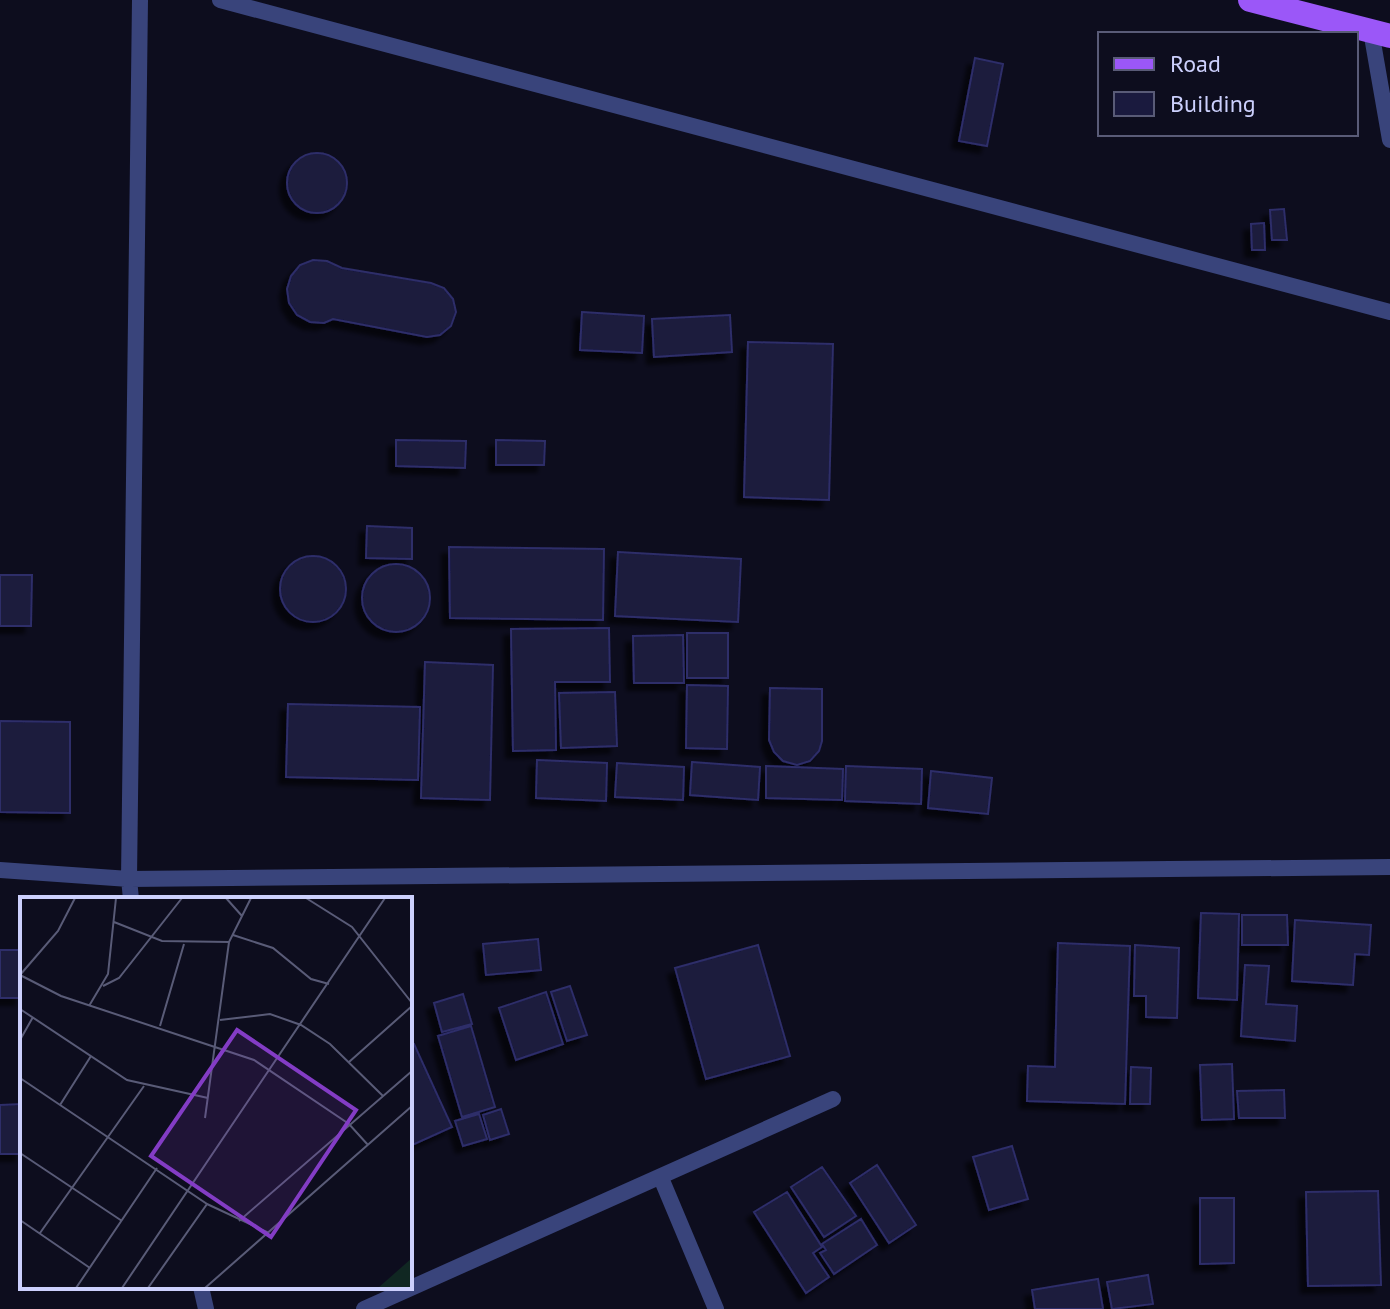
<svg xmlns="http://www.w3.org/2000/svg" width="1390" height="1309" font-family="'PT Sans',sans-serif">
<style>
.building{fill:#1a1a3e;stroke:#2d2d69;stroke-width:2;filter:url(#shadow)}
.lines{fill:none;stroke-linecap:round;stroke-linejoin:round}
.street{stroke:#39447b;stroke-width:16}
.primary{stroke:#9b57f8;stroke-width:24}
.inset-road{fill:none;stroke:#595b77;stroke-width:2}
.view{fill:#833cc5;fill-opacity:0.15;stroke:#833cc5;stroke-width:4}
.inset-edge{fill:none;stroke:#ccd0fd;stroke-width:4}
</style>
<defs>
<filter id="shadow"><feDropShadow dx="-7" dy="7" stdDeviation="2" flood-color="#0009"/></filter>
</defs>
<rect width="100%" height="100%" fill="#0d0d1e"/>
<path class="building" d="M 975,58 L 1003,64 L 987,146 L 959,141 Z
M287 183a30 30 0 1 1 60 0a30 30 0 1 1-60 0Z
M 1284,209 L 1287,240 L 1272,240 L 1270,210 Z
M 1264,223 L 1265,250 L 1252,250 L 1251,224 Z
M 313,260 L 327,261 L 342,268 L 431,283 L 444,288 L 453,299 L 456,312 L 451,326 L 440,335 L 427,337 L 333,319 L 324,323 L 310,322 L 297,315 L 289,303 L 287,289 L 291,276 L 300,265 Z
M 582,312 L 644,316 L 642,353 L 580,350 Z
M 730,315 L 732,352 L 654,357 L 652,319 Z
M 748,342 L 833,344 L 829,500 L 744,497 Z
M 396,440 L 466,441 L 465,468 L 396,466 Z
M 496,440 L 545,441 L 544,465 L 496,465 Z
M 367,526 L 412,528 L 412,559 L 366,558 Z
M 449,547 L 604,549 L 603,620 L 450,618 Z
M 618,552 L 741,559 L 738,622 L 615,616 Z
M280 589a33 33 0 1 1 66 0a33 33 0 1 1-66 0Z
M362 598a34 34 0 1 1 68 0a34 34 0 1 1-68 0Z
M 0,575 L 32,575 L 31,626 L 0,626 Z
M 609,628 L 610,682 L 555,682 L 556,750 L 513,751 L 511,629 Z
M 687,633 L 728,633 L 728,678 L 687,678 Z
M 683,635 L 684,683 L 634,683 L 633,636 Z
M 425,662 L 493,665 L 490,800 L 421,798 Z
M 687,685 L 728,686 L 727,749 L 686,748 Z
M 770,688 L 822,689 L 822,741 L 819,751 L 810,761 L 797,765 L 783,761 L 774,752 L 769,740 Z
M 615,692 L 617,746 L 561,748 L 559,693 Z
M 288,704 L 420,707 L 418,780 L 286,777 Z
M 0,721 L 70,722 L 70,813 L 0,812 Z
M 537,760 L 607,763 L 606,801 L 536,798 Z
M 692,762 L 760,767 L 758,800 L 690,795 Z
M 617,763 L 684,767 L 683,800 L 615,797 Z
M 766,766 L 843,769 L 842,800 L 766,798 Z
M 846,766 L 922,769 L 921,804 L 845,801 Z
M 931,771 L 992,778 L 988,814 L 928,808 Z
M 1201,913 L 1239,914 L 1237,1000 L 1198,998 Z
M 1242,915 L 1287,915 L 1288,945 L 1242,945 Z
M 1295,920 L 1371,925 L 1369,955 L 1355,954 L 1353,985 L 1292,981 Z
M 538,939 L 541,970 L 486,975 L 483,944 Z
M 1058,943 L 1130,946 L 1125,1104 L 1027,1101 L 1028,1066 L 1055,1067 Z
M 758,945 L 790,1056 L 706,1079 L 675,968 Z
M 1135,945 L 1179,948 L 1177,1018 L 1146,1017 L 1146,996 L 1134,996 Z
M 0,950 L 22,950 L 22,998 L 0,998 Z
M 1245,965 L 1269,966 L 1266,1004 L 1297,1006 L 1295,1041 L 1241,1036 Z
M 570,986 L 587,1035 L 567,1041 L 551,992 Z
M 546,992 L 563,1044 L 516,1060 L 499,1008 Z
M 463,994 L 472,1024 L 442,1032 L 434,1003 Z
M 471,1026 L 495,1107 L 462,1117 L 438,1036 Z
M 414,1044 L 452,1127 L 410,1146 L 410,1046 Z
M 1232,1064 L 1234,1119 L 1202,1120 L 1200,1065 Z
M 1131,1067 L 1151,1068 L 1150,1104 L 1130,1104 Z
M 1284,1090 L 1285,1118 L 1239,1118 L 1237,1091 Z
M 22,1104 L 22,1154 L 0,1154 L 0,1105 Z
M 501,1109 L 509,1134 L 490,1140 L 483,1115 Z
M 479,1114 L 487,1139 L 463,1146 L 455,1121 Z
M 1012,1146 L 1028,1199 L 989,1210 L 973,1157 Z
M 877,1165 L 916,1225 L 889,1243 L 850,1183 Z
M 822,1167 L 856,1216 L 824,1237 L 791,1187 Z
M 1378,1191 L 1381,1285 L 1308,1286 L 1306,1192 Z
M 787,1192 L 822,1247 L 813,1253 L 829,1277 L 806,1293 L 754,1212 Z
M 1200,1198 L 1234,1198 L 1234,1263 L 1200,1264 Z
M 861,1219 L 877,1245 L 834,1274 L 820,1253 L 826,1250 L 822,1244 Z
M 1148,1275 L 1153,1304 L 1112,1309 L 1107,1282 Z
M 1098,1279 L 1103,1309 L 1035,1309 L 1032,1290 Z"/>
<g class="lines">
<path class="street" d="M 220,0 L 1390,312
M 1371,31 L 1390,140
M 0,870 L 129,879 L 1390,867
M 131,899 L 129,879 L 140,0
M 661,1178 L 716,1309
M 201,1287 L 206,1309
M 364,1309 L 833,1099"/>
<path class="primary" d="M 1250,0 L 1390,36"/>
</g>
<g transform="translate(20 897)">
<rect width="392" height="392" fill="#0d0d1e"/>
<path d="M 392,361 L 392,391 L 358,391 Z" fill="#102722"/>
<path class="inset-road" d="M 206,1 L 222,19M 286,1 L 332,30 L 392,106M 94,25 L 142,44 L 209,45M 213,38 L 253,51 L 291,82 L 309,87M 0,78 L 41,99 L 234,163 L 329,227 L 348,248M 0,78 L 38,34 L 55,1M 83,89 L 99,81 L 162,1M 69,109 L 88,77 L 96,1M 0,112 L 107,183 L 188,201M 200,123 L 250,117 L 281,128 L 310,147 L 363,199M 140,129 L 164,47M 0,143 L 13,120M 329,165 L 392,109M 0,181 L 187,307 L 128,391M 40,208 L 71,159M 185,221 L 209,45 L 231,1M 0,256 L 102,324M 187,307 L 249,336M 0,323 L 70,371M 219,324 L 392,174M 20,336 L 124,189M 56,391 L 137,271M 102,391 L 365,1M 185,391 L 392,209"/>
<path class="view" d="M 217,133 L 336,213 L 251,340 L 131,259 Z"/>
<rect width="392" height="392" class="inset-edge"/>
</g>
<rect x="1098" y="32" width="260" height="104" fill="#0d0d1e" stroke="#595b77" stroke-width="2"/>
<rect x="1114" y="58" width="40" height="12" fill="#9b57f8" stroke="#595b77" stroke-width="2"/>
<text x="1170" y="72" font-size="24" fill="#ccd0fd">Road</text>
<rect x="1114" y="92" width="40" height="24" fill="#1a1a3e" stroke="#595b77" stroke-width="2"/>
<text x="1170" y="112" font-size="24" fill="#ccd0fd">Building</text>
</svg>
